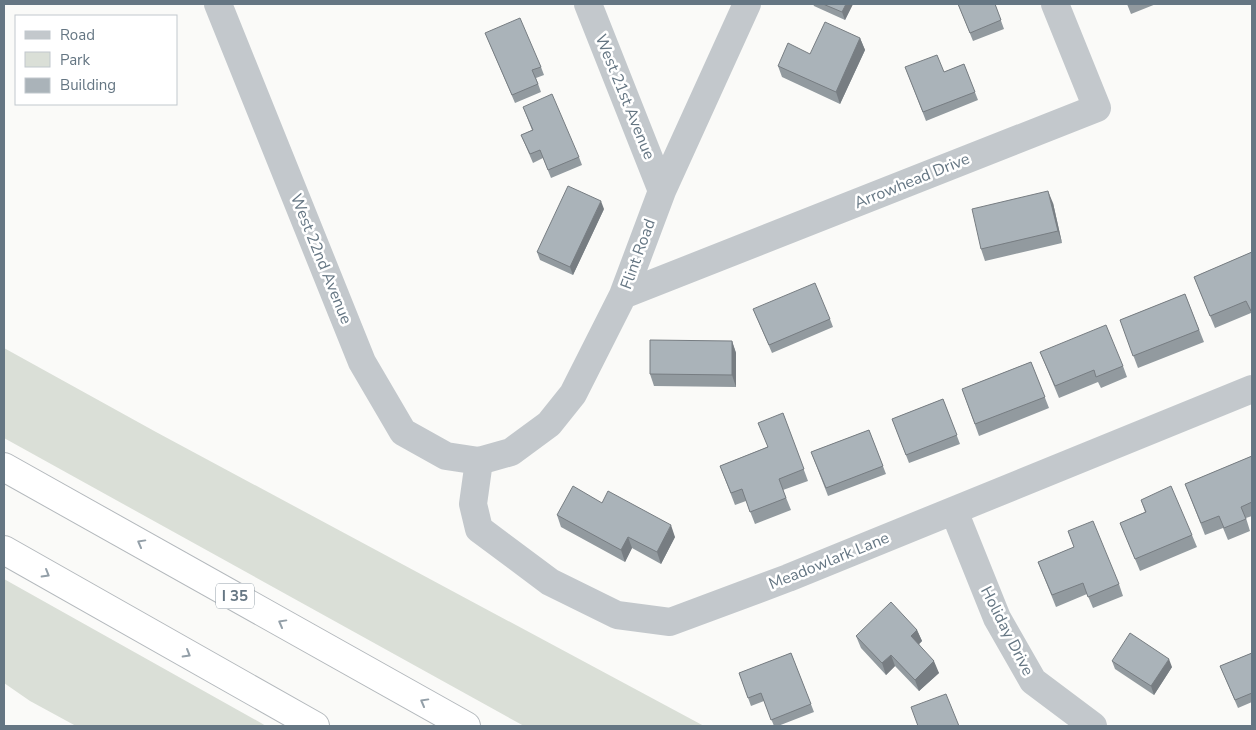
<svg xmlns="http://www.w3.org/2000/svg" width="1256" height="730" font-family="'Nunito Sans',sans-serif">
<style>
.green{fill:#dadfd7}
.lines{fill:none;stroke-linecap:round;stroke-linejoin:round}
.motorway-casing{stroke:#b4b9bd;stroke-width:30}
.minor{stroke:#c3c8cc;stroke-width:28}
.motorway{stroke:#fff;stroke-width:28}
.wall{fill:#929a9f}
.shaded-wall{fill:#777d82}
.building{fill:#aab3b9;stroke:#777d82}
.oneway{stroke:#939fa8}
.labels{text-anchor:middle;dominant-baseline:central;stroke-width:5;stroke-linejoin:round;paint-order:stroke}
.shield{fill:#fff;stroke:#939fa8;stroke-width:1}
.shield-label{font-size:15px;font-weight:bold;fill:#657683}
.street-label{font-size:16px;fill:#657683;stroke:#fff}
</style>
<rect width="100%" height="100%" fill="#fafaf8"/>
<path class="green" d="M 4,348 L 156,432 L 704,726 L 524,726 L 4,438 Z
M 4,579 L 261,723 L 266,726 L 76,726 L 30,701 L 4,683 Z"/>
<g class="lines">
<defs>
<path id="motorway" d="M 4,467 L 466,726
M 4,550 L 315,726"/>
</defs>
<use href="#motorway" class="motorway-casing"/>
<path class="minor" d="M 218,4 L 362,362 L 403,432 L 446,456 L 479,461 L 511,452 L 549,424 L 573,394 L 623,295 L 662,191 L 747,4
M 588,4 L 662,191
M 623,295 L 1097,108 L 1055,4
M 479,461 L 473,504 L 479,529 L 550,582 L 617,615 L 670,622 L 788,578 L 1252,389
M 954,511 L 997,618 L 1033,681 L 1093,726"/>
<use href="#motorway" class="motorway"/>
</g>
<path class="wall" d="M 813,4 L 853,4 L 845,20 L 814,6 Z
M 958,4 L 995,4 L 1004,29 L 973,41 Z
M 1127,4 L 1156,4 L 1131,14 Z
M 485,33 L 541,67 L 544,75 L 536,78 L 541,92 L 515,103 Z
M 860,38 L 865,50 L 840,104 L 782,77 L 778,66 L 810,54 Z
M 964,64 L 978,100 L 926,121 L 905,67 L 944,72 Z
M 523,107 L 579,157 L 582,165 L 551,178 L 543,158 L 533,163 L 521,135 L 532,130 Z
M 1053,203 L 1062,243 L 985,261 L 981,249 Z
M 604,209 L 573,275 L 540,260 L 537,252 Z
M 1252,252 L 1252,317 L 1251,313 L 1215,328 L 1194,277 Z
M 1185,294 L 1204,342 L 1138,368 L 1120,320 Z
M 753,309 L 830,319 L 833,327 L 772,353 Z
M 732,341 L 736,353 L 736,387 L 654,386 L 650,374 Z
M 1040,352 L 1123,366 L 1127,377 L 1101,388 L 1098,382 L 1059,398 Z
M 1031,362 L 1049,408 L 979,436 L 962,389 Z
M 943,399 L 960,444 L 909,463 L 892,419 Z
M 783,413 L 808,481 L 783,490 L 791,510 L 755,524 L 746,501 L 735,505 L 720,466 L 767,447 Z
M 869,430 L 886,474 L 828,496 L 811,452 Z
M 1252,456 L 1252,516 L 1246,518 L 1250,531 L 1228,540 L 1223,528 L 1205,535 L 1185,484 Z
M 1141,500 L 1192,535 L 1197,547 L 1140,571 L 1120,523 L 1145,512 Z
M 602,503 L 675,537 L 661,564 L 632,548 L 625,562 L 561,527 L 557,515 Z
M 1068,531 L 1119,584 L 1123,596 L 1093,608 L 1087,594 L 1056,607 L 1038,562 L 1074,547 Z
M 917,630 L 922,641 L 919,644 L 939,673 L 919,691 L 895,666 L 886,675 L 861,648 L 856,636 Z
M 791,653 L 814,712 L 778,726 L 774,726 L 764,701 L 751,706 L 739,673 Z
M 1252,653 L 1252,702 L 1238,708 L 1220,666 Z
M 1112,661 L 1172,667 L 1154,695 L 1115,669 Z"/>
<path class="shaded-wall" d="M 846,4 L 853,4 L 845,20 L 842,12 Z
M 860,38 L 865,50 L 840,104 L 836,92 Z
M 1048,191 L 1053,203 L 1062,243 L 1058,231 Z
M 601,201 L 604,209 L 573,275 L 570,267 Z
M 732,341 L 736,353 L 736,387 L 732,375 Z
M 671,525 L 675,537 L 661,564 L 657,552 Z
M 628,537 L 632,548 L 625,562 L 621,550 Z
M 917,630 L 922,641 L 915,648 L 911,636 Z
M 891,655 L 895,666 L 886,675 L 882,663 Z
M 1169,659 L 1172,667 L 1154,695 L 1151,686 Z
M 934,661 L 939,673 L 919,691 L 915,680 Z"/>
<path class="building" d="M 823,4 L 846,4 L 842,12 Z
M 958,4 L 995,4 L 1001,20 L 970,33 Z
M 520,18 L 541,67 L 532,70 L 538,84 L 512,95 L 485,33 Z
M 825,22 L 860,38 L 836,92 L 778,66 L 788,43 L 810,54 Z
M 937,55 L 944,72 L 964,64 L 975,92 L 923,112 L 905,67 Z
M 552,94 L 579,157 L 548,170 L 540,150 L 530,154 L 521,135 L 533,130 L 523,107 Z
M 568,186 L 601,201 L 570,267 L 537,252 Z
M 1048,191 L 1058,231 L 981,249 L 972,209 Z
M 1252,252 L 1252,311 L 1251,311 L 1246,301 L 1210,316 L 1194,277 Z
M 815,283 L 830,319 L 769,345 L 753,309 Z
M 1185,294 L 1199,330 L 1133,356 L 1120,320 Z
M 1106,325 L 1123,366 L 1096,377 L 1094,370 L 1055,386 L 1040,352 Z
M 650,340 L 732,341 L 732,375 L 650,374 Z
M 1031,362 L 1045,397 L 975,424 L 962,389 Z
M 943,399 L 957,435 L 906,455 L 892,419 Z
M 783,413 L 804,469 L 779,479 L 786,498 L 750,512 L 742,489 L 731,493 L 720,466 L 768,447 L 758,423 Z
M 869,430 L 883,466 L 826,488 L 811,452 Z
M 1252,456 L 1252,502 L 1241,507 L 1246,519 L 1224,528 L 1219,516 L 1201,523 L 1185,484 Z
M 573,486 L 602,503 L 608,491 L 671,525 L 657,552 L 628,537 L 621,550 L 557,515 Z
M 1171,486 L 1192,535 L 1135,559 L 1120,523 L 1146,512 L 1141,500 Z
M 1093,521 L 1119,584 L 1088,597 L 1083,583 L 1052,595 L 1038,562 L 1074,547 L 1068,531 Z
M 891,602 L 917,630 L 911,636 L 934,661 L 915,680 L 891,655 L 882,663 L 856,636 Z
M 1130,633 L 1169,659 L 1151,686 L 1112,661 Z
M 791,653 L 811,704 L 771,720 L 761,693 L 748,698 L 739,673 Z
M 1252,653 L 1252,693 L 1235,700 L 1220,666 Z
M 946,694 L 959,726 L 918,726 L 911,707 Z"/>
<defs><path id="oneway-chevron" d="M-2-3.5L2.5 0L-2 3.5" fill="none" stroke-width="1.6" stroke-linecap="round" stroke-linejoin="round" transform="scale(1.25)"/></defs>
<g class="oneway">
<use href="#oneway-chevron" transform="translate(141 543) rotate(-151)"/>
<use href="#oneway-chevron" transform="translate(46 574) rotate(30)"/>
<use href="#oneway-chevron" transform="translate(282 623) rotate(-151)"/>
<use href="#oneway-chevron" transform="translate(187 654) rotate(30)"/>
<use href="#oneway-chevron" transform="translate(424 702) rotate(-151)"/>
</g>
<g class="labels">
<rect class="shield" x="216" y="583.5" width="38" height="25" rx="4"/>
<g class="shield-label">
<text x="235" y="596">I 35</text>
</g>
<g class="street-label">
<text transform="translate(625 97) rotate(68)">West 21st Avenue</text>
<text transform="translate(912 181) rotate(-22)">Arrowhead Drive</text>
<text transform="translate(638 254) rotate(-70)">Flint Road</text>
<text transform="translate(321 259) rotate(68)">West 22nd Avenue</text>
<text transform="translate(829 561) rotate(-22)">Meadowlark Lane</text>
<text transform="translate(1007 631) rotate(63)">Holiday Drive</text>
</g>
</g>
<rect width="1256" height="730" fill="none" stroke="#657683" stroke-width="10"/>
<rect x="15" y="15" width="162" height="90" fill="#ffffff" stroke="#c1c8cd"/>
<rect x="25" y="31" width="25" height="8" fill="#c3c8cc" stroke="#c1c8cd"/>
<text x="60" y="40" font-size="15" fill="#657683">Road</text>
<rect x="25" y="52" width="25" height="15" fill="#dadfd7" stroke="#c1c8cd"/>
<text x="60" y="65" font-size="15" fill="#657683">Park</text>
<rect x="25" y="78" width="25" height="15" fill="#aab3b9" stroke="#c1c8cd"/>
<text x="60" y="90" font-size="15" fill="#657683">Building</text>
</svg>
